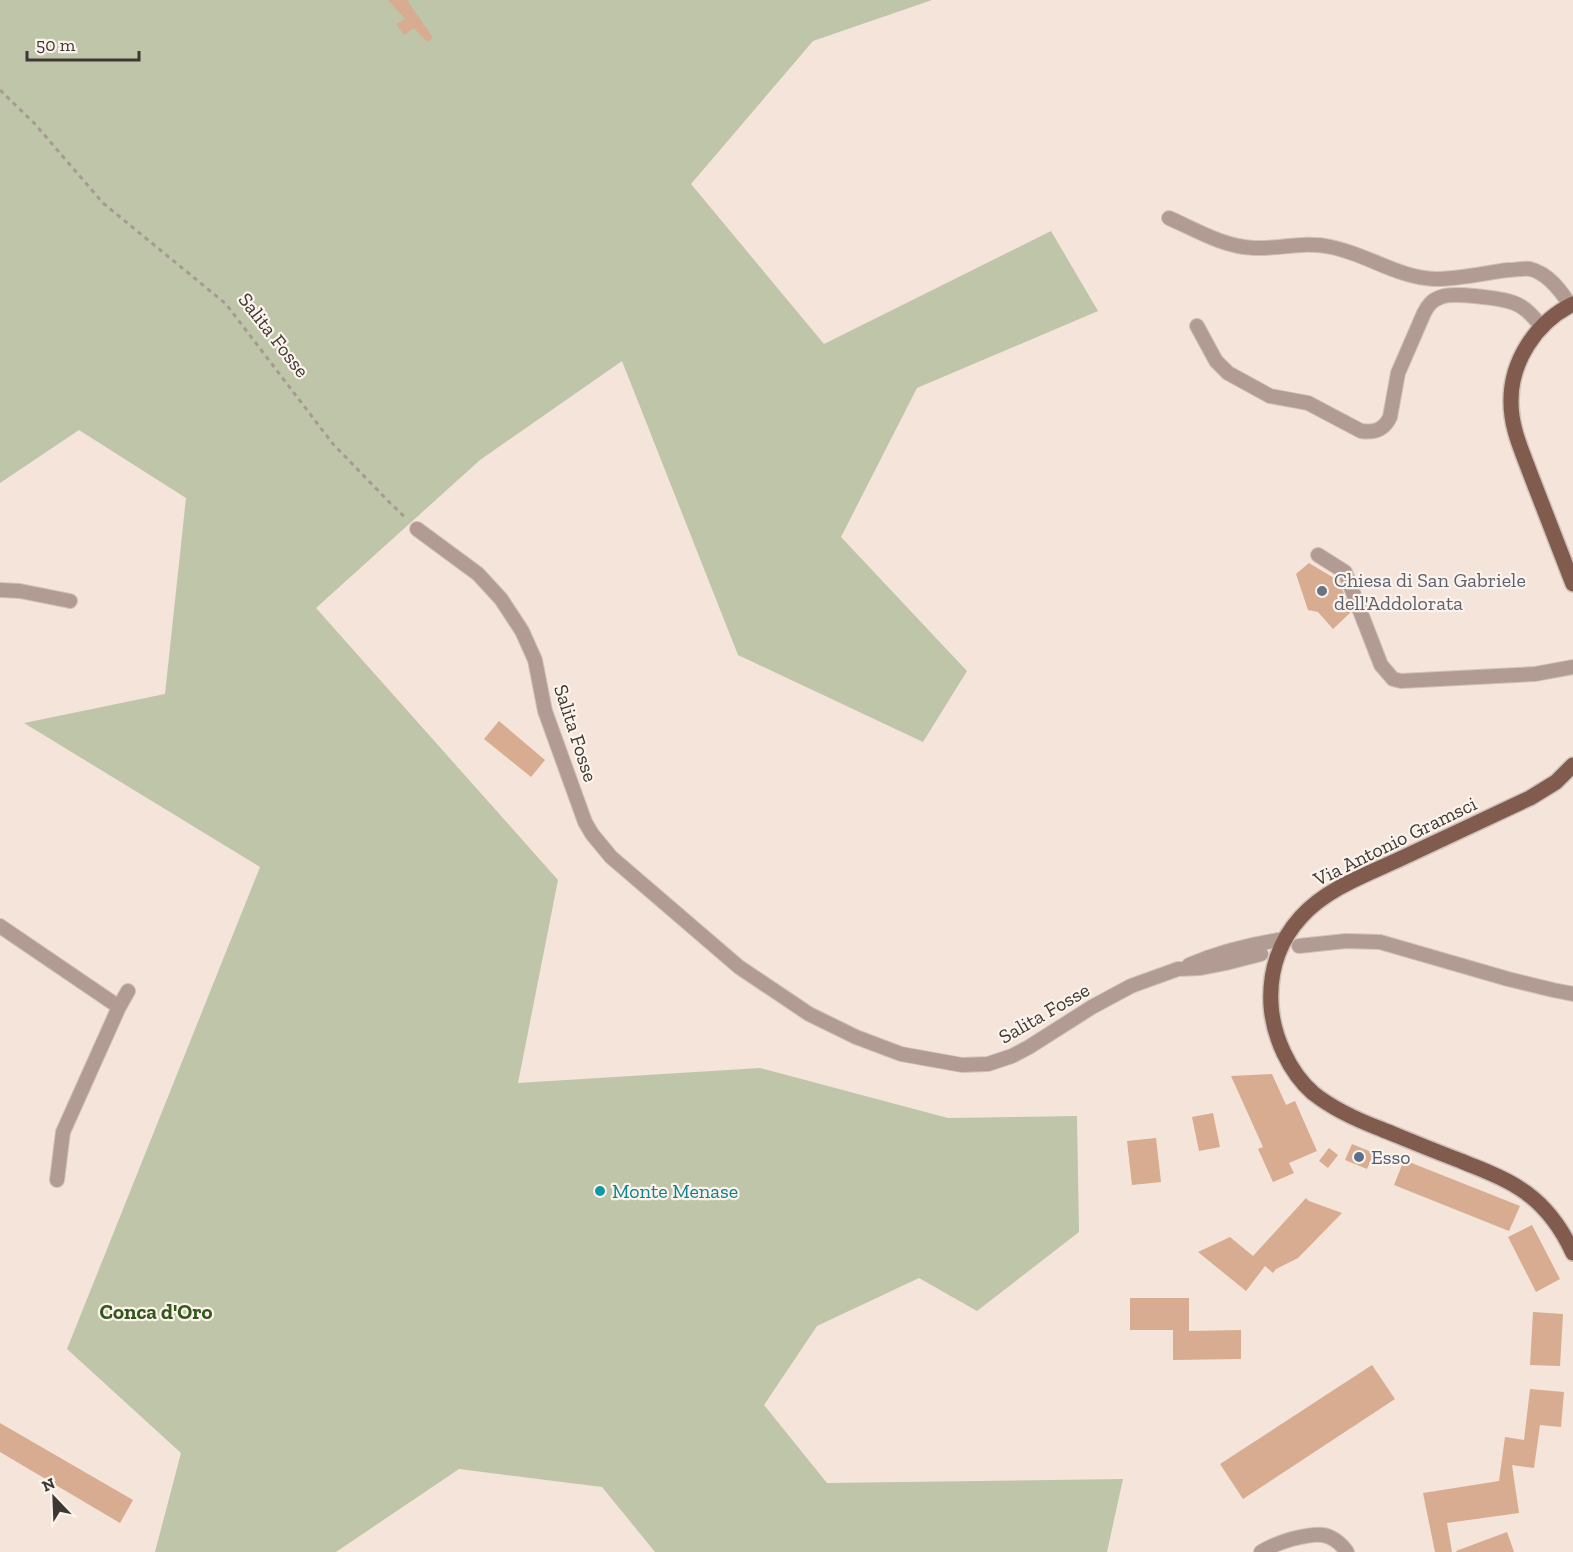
<svg xmlns="http://www.w3.org/2000/svg" width="1573" height="1552" font-family="'Zilla Slab',serif">
<style>
.green{fill:#bec5a8}
.building{fill:#d7ac90}
.lines{fill:none;stroke-linecap:round;stroke-linejoin:round}
.minor-casing{stroke:#d0c2b9;stroke-width:16}
.primary-casing{stroke:#d0c2b9;stroke-width:18}
.path{stroke:#a69a93;stroke-width:3;stroke-dasharray:4.5 4.5;stroke-linecap:butt}
.minor{stroke:#b19b93;stroke-width:14}
.primary{stroke:#805b4e;stroke-width:15}
.worship-dot{fill:#6b7280;stroke:#fdf3ed;stroke-width:2}
.service-dot{fill:#5c6f8a;stroke:#fdf3ed;stroke-width:2}
.culture-dot{fill:#0f9aa8;stroke:#fdf3ed;stroke-width:2}
.labels{text-anchor:middle;dominant-baseline:central;stroke-width:4.5;stroke-linejoin:round;paint-order:stroke}
.street-label{font-size:20px;fill:#3e3834;stroke:#fdf3ed}
.worship-label{font-size:20px;fill:#5b616d;stroke:#fdf3ed;text-anchor:start}
.service-label{font-size:20px;fill:#4e5e75;stroke:#fdf3ed;text-anchor:start}
.culture-label{font-size:20px;fill:#0d838f;stroke:#fdf3ed;text-anchor:start}
.neighbourhood-label{font-size:21px;font-weight:bold;fill:#32591b;stroke:#fdf3ed}
</style>
<rect width="100%" height="100%" fill="#f4e4da"/>
<path class="green" d="M 0,0 L 932,0 L 813,41 L 691,184 L 824,344 L 1051,231 L 1098,311 L 917,388 L 841,537 L 967,671 L 923,742 L 738,655 L 622,361 L 480,460 L 316,608 L 558,880 L 518,1083 L 760,1068 L 948,1118 L 1077,1116 L 1079,1232 L 977,1311 L 919,1278 L 817,1326 L 764,1405 L 827,1483 L 1123,1479 L 1107,1552 L 655,1552 L 602,1487 L 459,1469 L 336,1552 L 155,1552 L 181,1453 L 67,1349 L 260,867 L 24,723 L 165,694 L 186,498 L 79,430 L 0,483 Z"/>
<path class="building" d="M 388,0 L 407,0 L 433,38 L 427,42 L 414,28 L 404,35 L 396,24 L 405,19 Z
M 1309,563 L 1339,581 L 1351,612 L 1333,629 L 1318,612 L 1308,610 L 1296,574 Z
M 499,721 L 545,760 L 531,777 L 484,739 Z
M 1272,1074 L 1286,1105 L 1295,1101 L 1317,1151 L 1289,1163 L 1294,1173 L 1273,1182 L 1258,1149 L 1263,1147 L 1231,1076 Z
M 1213,1113 L 1220,1147 L 1199,1151 L 1192,1117 Z
M 1156,1138 L 1161,1182 L 1132,1185 L 1127,1141 Z
M 1352,1144 L 1374,1153 L 1367,1169 L 1345,1160 Z
M 1329,1148 L 1338,1155 L 1328,1168 L 1319,1161 Z
M 1404,1160 L 1520,1206 L 1509,1231 L 1394,1185 Z
M 1306,1198 L 1309,1201 L 1342,1213 L 1298,1258 L 1276,1269 L 1273,1273 L 1265,1266 L 1246,1291 L 1198,1252 L 1230,1237 L 1253,1256 Z
M 1532,1225 L 1560,1279 L 1536,1292 L 1508,1237 Z
M 1130,1298 L 1189,1298 L 1189,1331 L 1241,1330 L 1241,1359 L 1173,1360 L 1173,1330 L 1130,1330 Z
M 1533,1312 L 1563,1314 L 1560,1366 L 1530,1365 Z
M 1372,1365 L 1395,1399 L 1243,1499 L 1220,1464 Z
M 1530,1389 L 1564,1392 L 1561,1427 L 1540,1425 L 1534,1468 L 1512,1465 L 1519,1513 L 1447,1523 L 1452,1552 L 1435,1552 L 1423,1493 L 1499,1481 L 1505,1437 L 1524,1440 Z
M 0,1423 L 133,1500 L 120,1523 L 0,1452 Z
M 1507,1532 L 1514,1552 L 1457,1552 L 1456,1551 Z"/>
<g class="lines">
<defs>
<path id="minor" d="M 1169,218 C 1196,230 1224,247 1254,248 C 1280,249 1305,241 1331,247 C 1367,254 1398,278 1435,279 C 1460,279 1484,273 1508,270 C 1515,270 1524,268 1530,269 C 1548,273 1561,291 1570,305
M 1197,326 L 1216,361 L 1228,373 L 1270,396 L 1308,403 L 1361,431 C 1374,433 1384,430 1390,417 L 1398,373 L 1424,313 C 1428,305 1432,300 1441,297 C 1452,292 1501,298 1514,303 C 1526,307 1534,318 1542,327
M 417,529 L 478,574 L 501,599 L 522,631 L 535,660 L 545,711 L 585,822 L 592,834 L 611,857 L 739,967 L 809,1014 L 856,1037 L 901,1054 L 962,1065 L 988,1064 L 1012,1056 L 1029,1047 L 1092,1007 L 1131,986 L 1178,969 L 1201,968 L 1226,963 L 1261,954
M 1318,555 L 1345,572 L 1381,665 L 1393,679 L 1401,681 L 1535,674 L 1573,667
M 0,590 L 20,591 L 70,601
M 0,926 L 119,1007 L 63,1132 L 57,1180
M 1299,946 L 1346,941 L 1380,942 L 1508,979 L 1553,990 L 1573,994
M 1189,965 C 1222,951 1250,944 1286,939
M 119,1007 L 128,991
M 1261,1552 C 1271,1546 1281,1542 1292,1539 C 1316,1533 1331,1530 1347,1552"/>
<path id="primary" d="M 1573,304 C 1536,322 1510,362 1511,403 C 1511,428 1522,451 1530,473 C 1544,510 1559,547 1573,584
M 1573,765 L 1556,782 L 1530,798 C 1487,818 1445,838 1402,858 C 1368,874 1327,888 1301,917 C 1279,941 1269,972 1271,1005 C 1273,1036 1289,1072 1313,1093 C 1333,1109 1357,1120 1381,1129 C 1408,1140 1434,1151 1461,1161 C 1480,1169 1501,1176 1519,1188 C 1543,1203 1561,1227 1573,1253"/>
</defs>
<use href="#minor" class="minor-casing"/>
<use href="#primary" class="primary-casing"/>
<path class="path" d="M 0,90 L 34,123 L 103,203 L 226,304 L 333,444 L 391,504 L 407,519"/>
<use href="#minor" class="minor"/>
<use href="#primary" class="primary"/>
</g>
<circle class="worship-dot" cx="1322" cy="591" r="6"/>
<circle class="service-dot" cx="1359" cy="1157" r="6"/>
<circle class="culture-dot" cx="600" cy="1191" r="6"/>
<g class="labels">
<g class="street-label">
<text transform="translate(274 335) rotate(52)">Salita Fosse</text>
<text transform="translate(576 733) rotate(72)">Salita Fosse</text>
<text transform="translate(1395 841) rotate(-26)">Via Antonio Gramsci</text>
<text transform="translate(1044 1013) rotate(-30)">Salita Fosse</text>
</g>
<g class="worship-label">
<text x="1334" y="580">Chiesa di San Gabriele<tspan x="1334" dy="23">dell'Addolorata</tspan></text>
</g>
<g class="service-label">
<text x="1371" y="1157">Esso</text>
</g>
<g class="culture-label">
<text x="612" y="1191">Monte Menase</text>
</g>
<g class="neighbourhood-label">
<text x="156" y="1311">Conca d'Oro</text>
</g>
</g>
<g transform="translate(54 1498) rotate(337)" stroke="#fdf3ed" stroke-width="4.5" paint-order="stroke">
<path d="M0-4.5L10 22L0 15L-10 22Z" fill="#3e3834"/>
<text y="-9" font-size="16" font-weight="bold" text-anchor="middle" fill="#3e3834">N</text>
</g>
<path d="M27 51v9h112v-9" fill="none" stroke="#3e3834" stroke-width="3"/>
<text x="36" y="51" font-size="18" fill="#3e3834" stroke="#fdf3ed" stroke-width="4.5" paint-order="stroke">50 m</text>
</svg>
